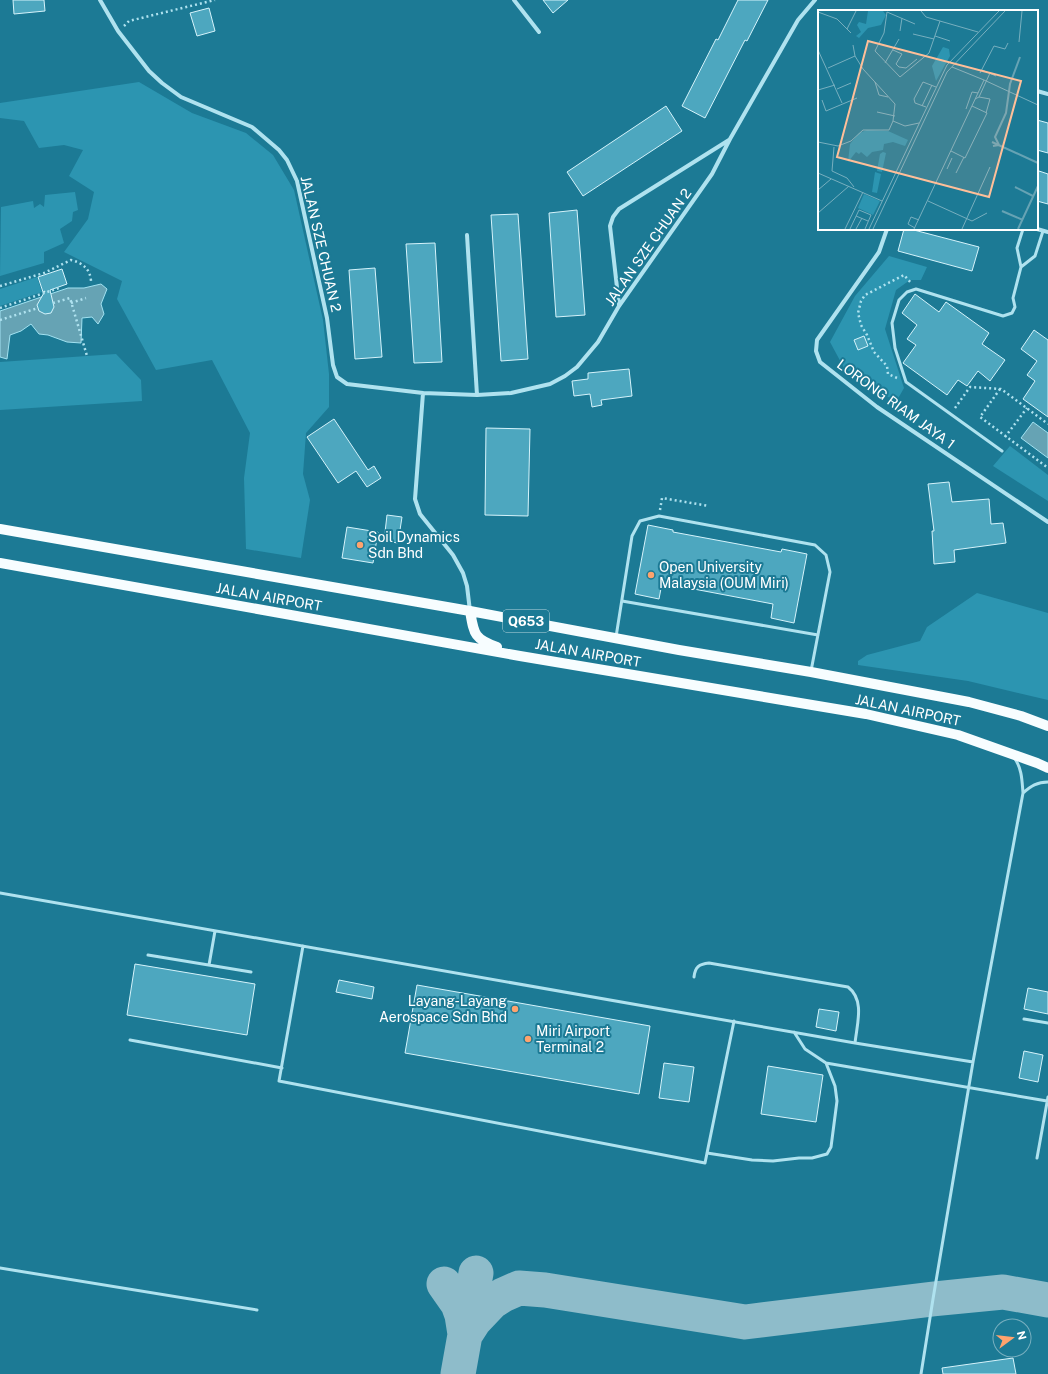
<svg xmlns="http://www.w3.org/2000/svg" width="1048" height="1374" font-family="'Public Sans',sans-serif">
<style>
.green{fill:#2c95b1}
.water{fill:#66a3b4;stroke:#a2e2f1}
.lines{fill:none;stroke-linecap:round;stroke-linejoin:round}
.taxiway{stroke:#8ebcca;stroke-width:35}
.building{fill:#4da7bf;stroke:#d5f3fb}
.path{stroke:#afe2ef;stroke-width:2.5;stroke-dasharray:2 3;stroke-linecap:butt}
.lane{stroke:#afe2ef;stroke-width:3}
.street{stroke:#afe2ef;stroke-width:4}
.primary{stroke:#f7fdff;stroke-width:10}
.poi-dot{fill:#ffa36d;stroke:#1c7a95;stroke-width:1.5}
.labels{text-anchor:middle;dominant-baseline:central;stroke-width:4;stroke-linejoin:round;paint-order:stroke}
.shield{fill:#1c7a95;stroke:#bbd7df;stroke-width:1}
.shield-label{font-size:13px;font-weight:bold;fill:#fff}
.street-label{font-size:14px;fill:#fff;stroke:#1c7a95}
.poi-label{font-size:14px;fill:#fff;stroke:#1c7a95;text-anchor:start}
.inset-river{fill:none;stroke:#66a3b4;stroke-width:2}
.inset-road{fill:none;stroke:#77afbf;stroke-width:1}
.view{fill:#ffbf99;fill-opacity:0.15;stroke:#ffbf99;stroke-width:2}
.inset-edge{fill:none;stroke:#fff;stroke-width:2}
</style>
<rect width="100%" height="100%" fill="#1c7a95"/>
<path class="green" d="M 139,82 L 192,113 L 246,133 L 273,155 L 294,190 L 323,320 L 329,374 L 329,407 L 306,433 L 303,474 L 310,500 L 301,558 L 246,549 L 244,478 L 250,433 L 212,360 L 156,370 L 117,299 L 122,281 L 64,252 L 88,219 L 94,192 L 69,176 L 83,150 L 64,145 L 39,148 L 24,121 L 0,118 L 0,103 Z
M 75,192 L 78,210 L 73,212 L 72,221 L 60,229 L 64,243 L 44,252 L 44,263 L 0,276 L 1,207 L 33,201 L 34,208 L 40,204 L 44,207 L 45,195 Z
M 889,256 L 927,267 L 921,280 L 910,280 L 896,290 L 885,329 L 904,388 L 896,402 L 844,368 L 830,342 L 855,296 Z
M 37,277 L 42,292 L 0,306 L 0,289 Z
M 116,354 L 141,380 L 142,401 L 0,410 L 0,362 Z
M 1010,446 L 1048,475 L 1048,501 L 993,466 Z
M 977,593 L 1048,613 L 1048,700 L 968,681 L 858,665 L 858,661 L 867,655 L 920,641 L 927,627 Z"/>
<path class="water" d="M 101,284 L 107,289 L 101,304 L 104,314 L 98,324 L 92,317 L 82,318 L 81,343 L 67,342 L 48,335 L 39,334 L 31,324 L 21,331 L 10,335 L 7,359 L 0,357 L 0,311 L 68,288 L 84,288 Z
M 1033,422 L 1048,433 L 1048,458 L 1021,438 Z"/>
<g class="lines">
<path class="taxiway" d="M 444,1284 L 458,1304 L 462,1315 L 465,1334
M 465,1335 L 474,1321 L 492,1302 L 503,1295 L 519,1288 L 545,1290 L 745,1322 L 933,1299 L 1003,1292 L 1048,1300
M 458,1374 L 476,1273"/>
</g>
<path class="building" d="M 13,0 L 44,0 L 45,11 L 14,14 Z
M 543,0 L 568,0 L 553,13 Z
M 738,0 L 768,0 L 747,41 L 745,40 L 705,118 L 682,106 L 716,39 L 718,40 Z
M 209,8 L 215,31 L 197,36 L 190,13 Z
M 666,106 L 682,131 L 583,196 L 567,172 Z
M 1037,120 L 1048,123 L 1048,153 L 1037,150 Z
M 1039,171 L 1048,174 L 1048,204 L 1037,201 L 1037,177 Z
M 577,210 L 585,315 L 556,317 L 549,213 Z
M 518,214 L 528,359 L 501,361 L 491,215 Z
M 904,229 L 910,229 L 979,247 L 972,271 L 898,251 Z
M 435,243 L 442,362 L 414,363 L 406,244 Z
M 375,268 L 382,357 L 355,359 L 349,270 Z
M 62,269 L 67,284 L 50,290 L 54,307 L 51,313 L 45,314 L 39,311 L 37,305 L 45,291 L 43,292 L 38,277 Z
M 915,294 L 939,312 L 946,302 L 989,333 L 982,344 L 1005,360 L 990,381 L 978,371 L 967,386 L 958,380 L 947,395 L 903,363 L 916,345 L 907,339 L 917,325 L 902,313 Z
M 1034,330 L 1048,340 L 1048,417 L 1023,399 L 1035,381 L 1027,375 L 1037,361 L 1021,349 Z
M 864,336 L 868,346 L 858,350 L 854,340 Z
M 629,369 L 632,396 L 601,400 L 602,405 L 592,407 L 590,394 L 574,396 L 572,381 L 588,379 L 588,373 Z
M 334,419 L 368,470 L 374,466 L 381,478 L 367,487 L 356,471 L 338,483 L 307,437 Z
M 486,428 L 530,429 L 528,516 L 485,515 Z
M 949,482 L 952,502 L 989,499 L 991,524 L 1003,523 L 1006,543 L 954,550 L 955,562 L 934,564 L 932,531 L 934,531 L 928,484 Z
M 387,515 L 402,517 L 398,543 L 384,541 Z
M 648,525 L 673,530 L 673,532 L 781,552 L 782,549 L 807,554 L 794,623 L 771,618 L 773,604 L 662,583 L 659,599 L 635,594 Z
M 347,527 L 378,532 L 373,563 L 342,558 Z
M 135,964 L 255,984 L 247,1035 L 127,1015 Z
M 339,980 L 374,987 L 372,999 L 336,992 Z
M 417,985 L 650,1026 L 639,1094 L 405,1053 Z
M 1028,988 L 1048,992 L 1048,1014 L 1024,1009 Z
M 819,1009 L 839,1012 L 836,1031 L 816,1027 Z
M 1024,1051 L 1043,1055 L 1038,1082 L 1019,1078 Z
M 664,1063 L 694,1067 L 689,1102 L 659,1098 Z
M 768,1066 L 823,1075 L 816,1122 L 761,1114 Z
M 1013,1358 L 1016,1374 L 943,1374 L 942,1368 Z"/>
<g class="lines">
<path class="path" d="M 124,26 L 129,21 L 215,0
M 0,286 L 44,273 L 71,260 C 82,263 90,268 91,281
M 53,303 L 70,298 L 87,356
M 71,303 L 86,298
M 0,308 L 59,288 L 59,286
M 0,320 L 38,308
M 897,378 L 888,374 L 887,366 L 874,352 L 867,335 L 861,325 L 858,313 L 861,301 L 865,295 L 904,275 L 912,284
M 1000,389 L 980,417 L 1048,468
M 955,408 L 970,387 L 1001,389 L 1048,424
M 1005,437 L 1027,408
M 660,510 L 662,498 L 709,506"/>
<path class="lane" d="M 1021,267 L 1035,256 L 1043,231
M 1002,451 L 906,382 L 895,348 L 892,323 L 899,300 L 907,292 L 916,289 L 1003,316 L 1012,313 L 1015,307 L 1013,298 L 1021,267 L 1017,248 L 1023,229
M 622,601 L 818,635
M 616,637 L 632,536 L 640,521 L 659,516 L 815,545 L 826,555 L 830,572 L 811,671
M 1023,793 C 1031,786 1037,782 1048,782
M 0,893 L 855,1043
M 303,946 L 279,1081 L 705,1163 L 734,1021
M 148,955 L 251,972
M 209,965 L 215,931
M 694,977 C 695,967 699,964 709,963 L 848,987 C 865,1000 857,1024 855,1043 L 973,1062 L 1023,793 C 1022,781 1022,769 1015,759
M 1024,1019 L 1048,1023
M 794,1032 L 805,1049 L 826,1063 L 1047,1101
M 130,1040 L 282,1068
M 707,1153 L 752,1160 L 773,1161 L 799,1158 L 812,1158 L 827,1154 L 831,1147 L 837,1101 L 835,1086 L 826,1063
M 1037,1158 L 1048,1097
M 0,1268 L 257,1310
M 921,1374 L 933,1299 L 973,1062"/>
<path class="street" d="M 100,0 L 118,31 L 149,71 L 162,83 L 181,97 L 252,127 L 279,150 L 287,160 L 297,181 L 327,318 L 333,365 L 337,377 L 347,384 L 423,393 L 415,499 L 420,514 L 453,555 L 463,573 L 467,586 L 470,611
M 514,0 L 539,32
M 1037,91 L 1048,94
M 887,229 L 879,252 L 817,340 L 816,351 L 820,362 L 877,407 L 1048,522
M 1037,229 L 1048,232
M 467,235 L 477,395
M 619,305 L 610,226 L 613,217 L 619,209 L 729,140
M 423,393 L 477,395 L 511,393 L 550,384 L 565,376 L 577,367 L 598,342 L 619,306 L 712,174 L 730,139 L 798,20 L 815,0"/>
<path class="primary" d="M 0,529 L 470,611 L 679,650 L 811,672 L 969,702 L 1021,716 L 1048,726
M 0,563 L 520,656 L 866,714 L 958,735 L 1037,763 L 1048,768
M 470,611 C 474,634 474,639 497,647"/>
</g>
<g class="poi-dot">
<circle cx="360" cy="545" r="4"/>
<circle cx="651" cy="575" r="4"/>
<circle cx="515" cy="1009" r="4"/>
<circle cx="528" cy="1039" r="4"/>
</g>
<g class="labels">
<rect class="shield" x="503" y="610" width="46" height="22" rx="3"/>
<g class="shield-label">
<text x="526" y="621">Q653</text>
</g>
<g class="street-label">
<text transform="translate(321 244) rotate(77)">JALAN SZE CHUAN 2</text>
<text transform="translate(648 247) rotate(-55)">JALAN SZE CHUAN 2</text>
<text transform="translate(896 404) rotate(36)">LORONG RIAM JAYA 1</text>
<text transform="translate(269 597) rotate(10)">JALAN AIRPORT</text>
<text transform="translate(588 653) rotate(10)">JALAN AIRPORT</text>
<text transform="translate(908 710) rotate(12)">JALAN AIRPORT</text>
</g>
<g class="poi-label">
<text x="368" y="537">Soil Dynamics<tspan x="368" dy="16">Sdn Bhd</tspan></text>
<text x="659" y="567">Open University<tspan x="659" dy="16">Malaysia (OUM Miri)</tspan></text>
<text x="507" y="1001" text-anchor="end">Layang-Layang<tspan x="507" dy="16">Aerospace Sdn Bhd</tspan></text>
<text x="536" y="1031">Miri Airport<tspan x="536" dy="16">Terminal 2</tspan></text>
</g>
</g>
<g transform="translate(818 10)">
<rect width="220" height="220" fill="#1c7a95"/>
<path d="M 50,1 L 65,1 L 68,5 L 63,15 L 50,18 L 41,28 L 38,26 L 43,22 L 39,15 L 41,12 L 48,14 ZM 125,37 L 131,39 L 132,46 L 118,71 L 114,56 ZM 49,120 L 70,121 L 90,130 L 87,136 L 75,132 L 66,134 L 65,140 L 54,142 L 49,147 L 43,142 L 41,144 L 38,142 L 30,152 L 32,134 L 41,123 ZM 65,142 L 68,143 L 64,162 L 59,161 L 62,144 ZM 57,162 L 63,164 L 59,183 L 54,182 ZM 46,184 L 62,191 L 55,205 L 40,198 Z" fill="#2c95b1"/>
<path class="inset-river" d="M 174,132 L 220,153M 175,136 L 181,135 L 177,127 L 188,103 L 192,74 L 202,47M 197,177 L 215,186M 184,201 L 205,210M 200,219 L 220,176"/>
<path class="inset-road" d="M 103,1 L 108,7 L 160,22M 0,2 L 19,9 L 33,23M 69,2 L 66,23 L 57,41 L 82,67 L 111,43 L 122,11M 69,2 L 97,14M 29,19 L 38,1M 82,21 L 84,8M 95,24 L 116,29M 117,26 L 132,31M 201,32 L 204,1M 35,35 L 37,46 L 45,59 L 77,94 L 75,111M 0,40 L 24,93M 75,40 L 84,44 L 78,54 L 81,57 L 88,58 L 99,49M 67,53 L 81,29M 134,57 L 166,70 L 160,83 L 154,82 L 148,99M 10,58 L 37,46M 164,60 L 178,66M 162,63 L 176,36 L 187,39 L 190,33M 166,70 L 220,95M 57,72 L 61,85 L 70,87M 19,79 L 33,73M 0,80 L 17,75M 161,87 L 172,89 L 168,103M 157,89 L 161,87 L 172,63M 4,90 L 8,101 L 39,88M 104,96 L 114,75M 108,97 L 97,93 L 96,89 L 105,72 L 118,77M 59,102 L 77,106M 0,132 L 20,136 L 33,131 L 45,120 L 71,120 L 75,111 L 87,116 L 101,113M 16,137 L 14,161 L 29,168 L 36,177M 133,141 L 147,148 L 169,103 L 154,96M 129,159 L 134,148M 0,163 L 64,191M 138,163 L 146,147M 0,180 L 13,169M 110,191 L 154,211 L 169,203M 0,203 L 31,176M 38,206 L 50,211M 97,218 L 90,214 L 93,207 L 101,210M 27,219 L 45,182M 32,219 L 41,200 L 53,205 L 47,219M 38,219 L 44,208M 51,219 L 129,55 L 181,1M 55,219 L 129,62 L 187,1M 96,219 L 160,83M 144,219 L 172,157"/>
<path class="view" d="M 50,31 L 203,71 L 171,187 L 19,147 Z"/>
<rect width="220" height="220" class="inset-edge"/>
</g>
<g transform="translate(1012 1338) rotate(75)"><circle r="19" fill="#1c7a95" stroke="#77afbf"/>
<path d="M0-3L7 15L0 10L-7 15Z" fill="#ffa36d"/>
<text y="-6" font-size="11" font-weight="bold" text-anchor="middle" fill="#ffffff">N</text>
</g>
</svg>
